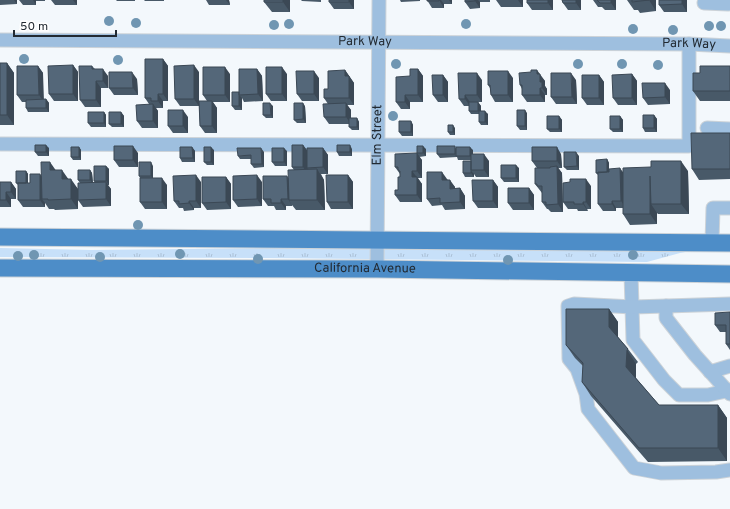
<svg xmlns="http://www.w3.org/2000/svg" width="730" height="509" font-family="Overpass,sans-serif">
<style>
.grass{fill:url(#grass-tufts)}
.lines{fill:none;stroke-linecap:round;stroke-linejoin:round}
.minor-casing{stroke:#cdd3d8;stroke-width:15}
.major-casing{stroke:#cdd3d8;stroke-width:19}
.minor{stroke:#9ebfdf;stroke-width:13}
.major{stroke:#4d8dc8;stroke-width:17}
.tree{fill:#7096b2}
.wall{fill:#485968}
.shaded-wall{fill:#3b4855}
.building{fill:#546779;stroke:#3b4855}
.labels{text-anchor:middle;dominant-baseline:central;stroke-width:4;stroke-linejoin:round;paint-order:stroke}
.street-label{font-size:13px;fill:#222a32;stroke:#fff}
</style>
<defs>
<pattern id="grass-tufts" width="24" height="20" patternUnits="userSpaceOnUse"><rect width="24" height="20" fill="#c7e0f9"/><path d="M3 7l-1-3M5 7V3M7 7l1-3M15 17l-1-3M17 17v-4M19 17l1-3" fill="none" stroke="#abc0d6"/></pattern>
</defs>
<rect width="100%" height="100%" fill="#f3f8fc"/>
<path class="grass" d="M 0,248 L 91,250 L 267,248 L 730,250 L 691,251 L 680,253 L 647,262 L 270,258 L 0,257 Z"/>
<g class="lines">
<defs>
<g id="minor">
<path d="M 704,3 L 728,4"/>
<path id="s1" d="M 0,40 L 689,44 L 730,46"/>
<path d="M 707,128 L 730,129"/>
<path d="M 0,144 L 689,146 L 689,44"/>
<path d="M 712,243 L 713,208 L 730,208"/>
<path id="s2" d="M 377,269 L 379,0"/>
<path d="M 631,273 L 633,340 L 664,380 L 679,395 L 708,395 L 730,390"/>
<path d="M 666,306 L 730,304"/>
<path d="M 710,372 L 730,366"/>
<path d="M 730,394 L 695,355 L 666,318 L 666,306 L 633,307 L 574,304 L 568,306 L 569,359 L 577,369 L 586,394 L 588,409 L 634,468 L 661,473 L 716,472 L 730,470"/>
</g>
<g id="major">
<path d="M 0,237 L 730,243"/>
<path id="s3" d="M 0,268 L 377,269 L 730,274"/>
</g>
</defs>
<use href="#minor" class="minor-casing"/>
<use href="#major" class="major-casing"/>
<use href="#minor" class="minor"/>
<use href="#major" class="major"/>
</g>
<g class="tree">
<circle cx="109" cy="21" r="5"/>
<circle cx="136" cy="23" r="5"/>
<circle cx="289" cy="24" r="5"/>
<circle cx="466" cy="24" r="5"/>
<circle cx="274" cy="25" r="5"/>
<circle cx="709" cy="26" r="5"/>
<circle cx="721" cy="26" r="5"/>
<circle cx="633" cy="29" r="5"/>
<circle cx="673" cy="30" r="5"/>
<circle cx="24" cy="59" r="5"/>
<circle cx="118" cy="60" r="5"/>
<circle cx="396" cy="64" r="5"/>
<circle cx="578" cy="64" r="5"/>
<circle cx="622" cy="64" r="5"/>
<circle cx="658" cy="65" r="5"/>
<circle cx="393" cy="116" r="5"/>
<circle cx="138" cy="225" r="5"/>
<circle cx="180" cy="254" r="5"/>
<circle cx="34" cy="255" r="5"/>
<circle cx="633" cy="255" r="5"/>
<circle cx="18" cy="256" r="5"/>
<circle cx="100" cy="257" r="5"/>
<circle cx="258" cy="259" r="5"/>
<circle cx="508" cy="260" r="5"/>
</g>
<path class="wall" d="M 0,0 L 17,0 L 17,4 L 0,5 Z
M 19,0 L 45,0 L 45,1 L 36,1 L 36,5 L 23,5 Z
M 51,0 L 77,0 L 77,5 L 55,5 Z
M 116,0 L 135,0 L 135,1 L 117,1 Z
M 144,0 L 164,0 L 164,1 L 145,1 Z
M 206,0 L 229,0 L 230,5 L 209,5 Z
M 290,0 L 290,12 L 272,12 L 264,2 Z
M 301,0 L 321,0 L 321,2 L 302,1 Z
M 329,0 L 354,0 L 354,9 L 334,9 L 329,2 Z
M 400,0 L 420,0 L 420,1 L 401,2 Z
M 427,0 L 452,0 L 452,4 L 444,4 L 444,8 L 432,8 Z
M 465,0 L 490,0 L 490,2 L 480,2 L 480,8 L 470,9 L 465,2 Z
M 496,0 L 523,0 L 523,7 L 501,7 Z
M 527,0 L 553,0 L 553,10 L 532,10 L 527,3 Z
M 581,0 L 581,10 L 568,10 L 563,3 Z
M 593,0 L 616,0 L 616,10 L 605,10 L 602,7 L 598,7 Z
M 627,0 L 656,0 L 656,11 L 640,13 L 638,10 L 634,10 Z
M 659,0 L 687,0 L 687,12 L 664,12 L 659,5 Z
M 163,59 L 168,66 L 168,101 L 163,101 L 163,108 L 156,108 L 158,111 L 158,128 L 142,128 L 137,121 L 149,104 L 145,98 Z
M 0,63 L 7,63 L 14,73 L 14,125 L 0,125 Z
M 73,65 L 78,72 L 78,101 L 54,101 L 49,94 Z
M 38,66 L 43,73 L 43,100 L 46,99 L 49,103 L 49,112 L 28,112 L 26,108 L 26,102 L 22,102 L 17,95 Z
M 92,66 L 95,69 L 108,76 L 108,88 L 101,88 L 101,107 L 85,107 L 80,100 Z
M 730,66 L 730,101 L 700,101 L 693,91 Z
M 257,69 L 262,76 L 263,101 L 244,102 L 242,98 L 242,110 L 235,110 L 232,106 L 239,92 Z
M 418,69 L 423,76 L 423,102 L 410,102 L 410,109 L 401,109 L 396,102 Z
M 345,70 L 354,83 L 354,105 L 347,105 L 351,110 L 351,118 L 357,118 L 359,122 L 359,130 L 352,130 L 349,127 L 349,124 L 329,124 L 324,117 L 328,104 L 324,98 L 328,89 Z
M 199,72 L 199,101 L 207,101 L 203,95 L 230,74 L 230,102 L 213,102 L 217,108 L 217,133 L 205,133 L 200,126 L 199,106 L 180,106 L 175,99 Z
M 287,74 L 287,101 L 271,101 L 266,94 Z
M 632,74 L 637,81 L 637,105 L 618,105 L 613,98 Z
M 443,75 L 448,82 L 448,102 L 438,102 L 433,95 Z
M 599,75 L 604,82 L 604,105 L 587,105 L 582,98 Z
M 542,77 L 542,78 L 545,81 L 545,86 L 547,89 L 547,95 L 545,95 L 545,102 L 527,102 L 522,95 L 522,89 L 520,85 Z
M 319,78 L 319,101 L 302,101 L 297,94 Z
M 513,78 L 513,102 L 495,102 L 491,95 L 490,88 L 488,85 Z
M 137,79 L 138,95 L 114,95 L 109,88 Z
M 482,80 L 482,102 L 478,102 L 481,106 L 481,111 L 488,114 L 488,125 L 481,125 L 479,122 L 479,114 L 471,114 L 469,111 L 469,106 L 464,106 L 459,99 Z
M 576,80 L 577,104 L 556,104 L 551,97 Z
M 670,90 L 670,104 L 648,105 L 643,98 Z
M 273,106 L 273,118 L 266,118 L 263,115 Z
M 305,106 L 306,123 L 297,123 L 294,120 Z
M 104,112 L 106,115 L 106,127 L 91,127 L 88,123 Z
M 121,112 L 124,116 L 124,127 L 112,127 L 109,124 Z
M 527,113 L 527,130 L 520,130 L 517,126 Z
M 654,115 L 657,119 L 657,132 L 645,132 L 643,128 Z
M 559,116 L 562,120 L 562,132 L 550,132 L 547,129 Z
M 620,116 L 623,120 L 623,132 L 613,132 L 610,129 Z
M 188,117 L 188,133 L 173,133 L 168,126 Z
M 411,121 L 413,125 L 413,136 L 402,136 L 399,132 Z
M 455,128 L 455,135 L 450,135 L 448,132 Z
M 730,133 L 730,179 L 699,180 L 692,169 Z
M 303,145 L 307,150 L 323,148 L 328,155 L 328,174 L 321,174 L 324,180 L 325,210 L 296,210 L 292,205 L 292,206 L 286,206 L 286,210 L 276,210 L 274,206 L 268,206 L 263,199 L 289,178 L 294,170 L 292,167 Z
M 79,147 L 81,150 L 81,160 L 73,160 L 71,157 Z
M 192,147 L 195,151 L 195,162 L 182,162 L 180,158 Z
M 49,148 L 49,156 L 38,156 L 35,152 Z
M 456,148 L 473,150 L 473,154 L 489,161 L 489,177 L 476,177 L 474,174 L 474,177 L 465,177 L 463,173 L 471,160 L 458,160 L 457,157 L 440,158 L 437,154 Z
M 352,149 L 352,156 L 339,156 L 337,152 Z
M 426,149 L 426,156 L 419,157 L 422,160 L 422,178 L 418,178 L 422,184 L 422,202 L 400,202 L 395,195 L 398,190 L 400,174 L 395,167 L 417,153 Z
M 214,150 L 214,165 L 207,165 L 204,162 Z
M 287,151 L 287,166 L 275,166 L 272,162 Z
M 264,152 L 264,167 L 254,168 L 251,164 L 251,159 L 240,159 L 238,156 Z
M 138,153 L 138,167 L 119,167 L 114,160 Z
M 561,154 L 562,168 L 558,168 L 562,173 L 563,212 L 551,212 L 548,209 L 547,209 L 542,202 L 542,193 L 535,184 L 550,168 L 537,168 L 532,161 Z
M 579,156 L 579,170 L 567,170 L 564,167 Z
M 607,159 L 609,163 L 609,169 L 623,172 L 688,171 L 689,214 L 658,214 L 657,213 L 657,224 L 630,225 L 623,214 L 623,208 L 616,208 L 616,211 L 603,211 L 598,204 L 598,175 L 596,173 Z
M 106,166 L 109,169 L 109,185 L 107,185 L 111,189 L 111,206 L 83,207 L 78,200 L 78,209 L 55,210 L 54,209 L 49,209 L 45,203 L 45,207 L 23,207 L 18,200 L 18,185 L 16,183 L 26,171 L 28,174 L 28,183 L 30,183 L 55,170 L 68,179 L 78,189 L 80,183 L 78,180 L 90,170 L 92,173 L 93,183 L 95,183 L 94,181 Z
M 153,166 L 153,178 L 167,185 L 167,209 L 145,209 L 140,202 L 140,178 L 139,176 Z
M 519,168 L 519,182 L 504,182 L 501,178 Z
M 348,175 L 353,182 L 353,209 L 331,209 L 327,202 Z
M 226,177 L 231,184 L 231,209 L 207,210 L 202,203 Z
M 447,179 L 455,187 L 455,189 L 460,188 L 465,196 L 465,209 L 445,210 L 442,205 L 432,206 L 427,199 Z
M 493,180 L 498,187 L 498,208 L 478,208 L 473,201 Z
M 0,182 L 11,182 L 16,189 L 16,199 L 11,199 L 11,207 L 0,207 Z
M 201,182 L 201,208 L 194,208 L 194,210 L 184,211 L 183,208 L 179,208 L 174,201 Z
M 262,182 L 262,206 L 238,207 L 233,200 Z
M 591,186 L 591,209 L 587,209 L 588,211 L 578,211 L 577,209 L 568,209 L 563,202 Z
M 529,188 L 534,195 L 534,210 L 513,210 L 508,203 Z
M 609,309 L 618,322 L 618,337 L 628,349 L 638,362 L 636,364 L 636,378 L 659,405 L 718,405 L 727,418 L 727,461 L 648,462 L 591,396 L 582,382 L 583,366 L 575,358 L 566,345 Z
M 730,312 L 730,350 L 726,344 L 726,332 L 720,332 L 715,325 Z"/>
<path class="shaded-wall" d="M 14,0 L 17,0 L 17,4 Z
M 33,0 L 36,0 L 36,5 Z
M 73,0 L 77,0 L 77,5 Z
M 226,0 L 229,0 L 230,5 Z
M 283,0 L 290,0 L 290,12 L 283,2 Z
M 349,0 L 354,0 L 354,9 L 349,2 Z
M 439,0 L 441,0 L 444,4 L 444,8 Z
M 449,0 L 452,0 L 452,4 Z
M 475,0 L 478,0 L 480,2 L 480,8 L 475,1 Z
M 518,0 L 523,0 L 523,7 Z
M 548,0 L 553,0 L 553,10 L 548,3 Z
M 576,0 L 581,0 L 581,10 L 576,3 Z
M 611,0 L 616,0 L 616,10 L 611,3 Z
M 649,0 L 656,0 L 656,11 Z
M 682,0 L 687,0 L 687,12 L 682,4 Z
M 163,59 L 168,66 L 168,101 L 163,94 Z
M 7,63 L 14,73 L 14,125 L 7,115 Z
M 73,65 L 78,72 L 78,101 L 73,94 Z
M 194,65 L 199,72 L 199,106 L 194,99 Z
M 38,66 L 43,73 L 44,102 L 39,95 Z
M 225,67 L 230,74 L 230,102 L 225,95 Z
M 282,67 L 287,74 L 287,101 L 282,94 Z
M 103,69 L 108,76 L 108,88 L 103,81 Z
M 257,69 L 262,76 L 263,101 L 258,94 Z
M 418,69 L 423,76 L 423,102 L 418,95 Z
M 345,70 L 354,83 L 354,105 L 349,98 L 345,76 Z
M 537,70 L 545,81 L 545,86 L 547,89 L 547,95 L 542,88 L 537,74 Z
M 314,71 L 319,78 L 319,101 L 314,94 Z
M 508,71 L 513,78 L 513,102 L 508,95 Z
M 132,72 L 137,79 L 138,95 L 133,88 Z
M 477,73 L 482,80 L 482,102 L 477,95 Z
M 571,73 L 576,80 L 577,104 L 572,97 Z
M 632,74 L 637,81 L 637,105 L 632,98 Z
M 443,75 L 448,82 L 448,102 L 443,95 Z
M 599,75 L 604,82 L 604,105 L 599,98 Z
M 96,81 L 101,88 L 101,107 L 96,100 Z
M 665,83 L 670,90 L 670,104 L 665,97 Z
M 540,88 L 545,95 L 545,102 L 540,95 Z
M 158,94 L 163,101 L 163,108 L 158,101 Z
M 239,95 L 242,98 L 242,110 L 239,106 Z
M 405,95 L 410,102 L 410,109 L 405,102 Z
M 465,95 L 470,102 L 470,106 L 465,99 Z
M 46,99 L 49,103 L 49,112 L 46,108 Z
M 212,101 L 217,108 L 217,133 L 212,126 Z
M 478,102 L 481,106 L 481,114 L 478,111 Z
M 270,103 L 273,106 L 273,118 L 271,115 Z
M 303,103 L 305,106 L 306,123 L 303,119 Z
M 346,103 L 351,110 L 351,124 L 346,117 Z
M 153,104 L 158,111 L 158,128 L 153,121 Z
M 183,110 L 188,117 L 188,133 L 183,126 Z
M 525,110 L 527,113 L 527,130 L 525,126 Z
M 485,111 L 488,114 L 488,125 L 485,122 Z
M 104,112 L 106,115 L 106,127 L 104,123 Z
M 121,112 L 124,116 L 124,127 L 121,124 Z
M 654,115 L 657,119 L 657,132 L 654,128 Z
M 559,116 L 562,120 L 562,132 L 559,129 Z
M 620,116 L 623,120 L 623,132 L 620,129 Z
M 357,118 L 359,122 L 359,130 L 357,127 Z
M 411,121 L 413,125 L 413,136 L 411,132 Z
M 453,125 L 455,128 L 455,135 L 453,132 Z
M 46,145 L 49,148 L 49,156 L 46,152 Z
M 303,145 L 308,152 L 307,168 L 308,169 L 308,174 L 303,167 Z
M 350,145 L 352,149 L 352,156 L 350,152 Z
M 133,146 L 138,153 L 138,167 L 133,160 Z
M 423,146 L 426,149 L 426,156 L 423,153 Z
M 79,147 L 81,150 L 81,160 L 79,157 Z
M 192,147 L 195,151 L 195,162 L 193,158 Z
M 211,147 L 214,150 L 214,165 L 211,162 Z
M 470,147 L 473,150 L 473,160 L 470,156 Z
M 557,147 L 561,154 L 562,168 L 557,161 Z
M 261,148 L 264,152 L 264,167 L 262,164 Z
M 284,148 L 287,151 L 287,166 L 284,162 Z
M 323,148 L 328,155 L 328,174 L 323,167 Z
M 576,152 L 579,156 L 579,170 L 577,166 Z
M 417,153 L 422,160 L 422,178 L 417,171 Z
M 484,154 L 489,161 L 489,177 L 484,170 Z
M 607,159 L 609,163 L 609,176 L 607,173 Z
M 681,161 L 688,171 L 689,214 L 681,204 Z
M 50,162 L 57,172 L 50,170 Z
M 151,162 L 153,166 L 153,180 L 151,176 Z
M 516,165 L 519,168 L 519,182 L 516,178 Z
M 106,166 L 109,169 L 109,185 L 106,181 Z
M 557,166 L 562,173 L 563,212 L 558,204 Z
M 620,168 L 625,175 L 626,208 L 621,201 Z
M 317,169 L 324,180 L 325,210 L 317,200 Z
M 62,170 L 69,180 L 62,179 Z
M 90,170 L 92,173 L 93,184 L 90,180 Z
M 26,171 L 28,174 L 28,186 L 26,183 Z
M 412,171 L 422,184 L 422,202 L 417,195 L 412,177 Z
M 471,171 L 474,174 L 474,177 L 471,173 Z
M 442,172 L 447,179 L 447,187 L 442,180 Z
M 40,174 L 45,181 L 42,199 L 45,203 L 45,207 L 40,200 Z
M 196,175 L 201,182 L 201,208 L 196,201 Z
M 257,175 L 262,182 L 262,206 L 257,199 Z
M 348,175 L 353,182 L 353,209 L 348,202 Z
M 287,176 L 292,183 L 289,200 L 292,206 L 288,199 Z
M 650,176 L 651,204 L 657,213 L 657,224 L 650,214 Z
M 226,177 L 231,184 L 231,209 L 226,202 Z
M 162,178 L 167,185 L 167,209 L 162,202 Z
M 71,179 L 78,189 L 78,209 L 71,199 Z
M 586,179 L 591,186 L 591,209 L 586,202 Z
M 450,180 L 455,187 L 455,196 L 450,189 Z
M 493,180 L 498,187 L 498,208 L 493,201 Z
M 11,182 L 16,189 L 16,199 L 11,192 Z
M 106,182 L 111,189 L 111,206 L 106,199 Z
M 460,188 L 465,196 L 465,209 L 460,202 Z
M 529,188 L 534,195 L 534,210 L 529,203 Z
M 6,192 L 11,199 L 11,207 L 6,200 Z
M 281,199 L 286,206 L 286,210 L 281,203 Z
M 189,201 L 194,208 L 194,210 L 189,203 Z
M 612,201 L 616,208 L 616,211 L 612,204 Z
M 583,202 L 587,209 L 588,211 L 583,204 Z
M 609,309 L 618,322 L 618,340 L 609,327 Z
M 627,350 L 636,364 L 636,380 L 626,367 Z
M 718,405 L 727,418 L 727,461 L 718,448 Z"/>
<path class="building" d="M 264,0 L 283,0 L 283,2 L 264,2 Z
M 329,0 L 349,0 L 349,2 L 329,2 Z
M 427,0 L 439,0 L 439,1 L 427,1 Z
M 465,0 L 475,0 L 475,1 L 465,2 Z
M 527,0 L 548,0 L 548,3 L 527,3 Z
M 562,0 L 576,0 L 576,3 L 563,3 Z
M 597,0 L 611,0 L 611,3 L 600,3 Z
M 632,0 L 649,0 L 632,2 Z
M 659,0 L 682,0 L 682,4 L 659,5 Z
M 145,59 L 163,59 L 163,94 L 158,94 L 158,101 L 151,101 L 151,98 L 145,98 Z
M 0,63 L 7,63 L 7,115 L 0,115 Z
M 73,65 L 73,94 L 49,94 L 48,66 Z
M 194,65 L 194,99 L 175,99 L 174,66 Z
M 17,66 L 38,66 L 39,95 L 17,95 Z
M 79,66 L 92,66 L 92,69 L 103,69 L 103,81 L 96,81 L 96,100 L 80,100 Z
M 700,66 L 730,66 L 730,91 L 693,91 L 693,73 L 700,73 Z
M 203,67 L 225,67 L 225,95 L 203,95 Z
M 266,67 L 282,67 L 282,94 L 266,94 Z
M 239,69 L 257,69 L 258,94 L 239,95 Z
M 410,69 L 418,69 L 418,95 L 405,95 L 405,102 L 396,102 L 396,77 L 410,76 Z
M 345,70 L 345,76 L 349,76 L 349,98 L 324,98 L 324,89 L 328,89 L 328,71 Z
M 531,70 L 537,70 L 537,74 L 540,74 L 540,82 L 542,82 L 542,88 L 540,88 L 540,95 L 522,95 L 522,85 L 520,85 L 519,73 L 531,72 Z
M 296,71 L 314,71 L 314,94 L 297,94 Z
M 488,71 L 508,71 L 508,95 L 491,95 L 490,85 L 488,85 Z
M 109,72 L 132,72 L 133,88 L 109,88 Z
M 458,73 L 477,73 L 477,95 L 465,95 L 465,99 L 459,99 Z
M 551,73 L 571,73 L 572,97 L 551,97 Z
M 632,74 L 632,98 L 613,98 L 612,75 Z
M 432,75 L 443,75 L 443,95 L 433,95 Z
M 582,75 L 599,75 L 599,98 L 582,98 Z
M 642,83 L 665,83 L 665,97 L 643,98 Z
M 232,92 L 239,92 L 239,106 L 232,106 Z
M 46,99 L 46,108 L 26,108 L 26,100 Z
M 199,101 L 212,101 L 212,126 L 200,126 Z
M 469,102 L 478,102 L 478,111 L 469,111 Z
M 263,103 L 270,103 L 271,115 L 263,115 Z
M 294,103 L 303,103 L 303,119 L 294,120 Z
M 346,103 L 346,117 L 324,117 L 323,104 Z
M 153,104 L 153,121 L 137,121 L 136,105 Z
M 168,110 L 183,110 L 183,126 L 168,126 Z
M 517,110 L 525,110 L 525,126 L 517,126 Z
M 479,111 L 485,111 L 485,122 L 479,122 Z
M 88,112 L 104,112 L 104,123 L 88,123 Z
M 109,112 L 121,112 L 121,124 L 109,124 Z
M 643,115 L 654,115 L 654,128 L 643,128 Z
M 547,116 L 559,116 L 559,129 L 547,129 Z
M 610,116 L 620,116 L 620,129 L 610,129 Z
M 349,118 L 357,118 L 357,127 L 349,127 Z
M 399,121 L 411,121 L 411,132 L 399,132 Z
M 448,125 L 453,125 L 453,132 L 448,132 Z
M 691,133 L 730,133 L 730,169 L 692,169 Z
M 35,145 L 46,145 L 46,152 L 35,152 Z
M 292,145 L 303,145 L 303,167 L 292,167 Z
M 337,145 L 350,145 L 350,152 L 337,152 Z
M 114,146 L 133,146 L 133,160 L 114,160 Z
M 417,146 L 423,146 L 423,153 L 417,153 Z
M 437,146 L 455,146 L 455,154 L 437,154 Z
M 71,147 L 79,147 L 79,157 L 71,157 Z
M 180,147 L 192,147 L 193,158 L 180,158 Z
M 204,147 L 211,147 L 211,162 L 204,162 Z
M 456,147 L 470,147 L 470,156 L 456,156 Z
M 532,147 L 557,147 L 557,161 L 532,161 Z
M 237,148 L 261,148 L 262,164 L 251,164 L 251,155 L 238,156 Z
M 272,148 L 284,148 L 284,162 L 272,162 Z
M 307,148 L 323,148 L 323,167 L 307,168 Z
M 564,152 L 576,152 L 577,166 L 564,167 Z
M 417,153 L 417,171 L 412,171 L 412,177 L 417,177 L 417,195 L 395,195 L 395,190 L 398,190 L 398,177 L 400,177 L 400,171 L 399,171 L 398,169 L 398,167 L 395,167 L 395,154 Z
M 471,154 L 484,154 L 484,170 L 471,170 Z
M 607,159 L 607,172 L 596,173 L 596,160 Z
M 463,161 L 471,161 L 471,173 L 463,173 Z
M 651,161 L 681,161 L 681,204 L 651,204 L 650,176 L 650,214 L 623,214 L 623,168 L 651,167 Z
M 41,162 L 50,162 L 50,170 L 62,170 L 62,179 L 71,179 L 71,199 L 48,200 L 48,199 L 42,199 Z
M 139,162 L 151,162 L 151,176 L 139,176 Z
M 501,165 L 516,165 L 516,178 L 501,178 Z
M 94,166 L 106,166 L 106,181 L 94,181 Z
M 557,166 L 558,204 L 546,205 L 546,202 L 542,202 L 542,186 L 537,186 L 537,184 L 535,184 L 535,168 L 550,168 L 550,167 Z
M 620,168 L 621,201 L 612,201 L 612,204 L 598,204 L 598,172 L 609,172 L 609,169 Z
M 317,169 L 317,200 L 289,200 L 288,170 Z
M 78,170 L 90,170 L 90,180 L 78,180 Z
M 16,171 L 26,171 L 26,183 L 16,183 Z
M 427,172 L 442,172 L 442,180 L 450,180 L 450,189 L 460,188 L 460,202 L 440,203 L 440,198 L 427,199 Z
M 30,174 L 40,174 L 40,200 L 18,200 L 18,183 L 30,183 Z
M 196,175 L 196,201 L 189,201 L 189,203 L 179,204 L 179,201 L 174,201 L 173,176 Z
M 257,175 L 257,199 L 233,200 L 233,176 Z
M 326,175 L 348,175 L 348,202 L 327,202 Z
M 263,176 L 287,176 L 288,199 L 281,199 L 281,203 L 271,203 L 271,199 L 263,199 Z
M 202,177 L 226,177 L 226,202 L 202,203 Z
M 140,178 L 162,178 L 162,202 L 140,202 Z
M 570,179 L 586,179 L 586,202 L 583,202 L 583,204 L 574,204 L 574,202 L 563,202 L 563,183 L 570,182 Z
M 472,180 L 493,180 L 493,201 L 473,201 Z
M 0,182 L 11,182 L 11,192 L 6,192 L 6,200 L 0,200 Z
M 106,182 L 106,199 L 78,200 L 78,183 Z
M 508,188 L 529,188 L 529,203 L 508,203 Z
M 566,309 L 609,309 L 609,327 L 628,349 L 627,350 L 626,367 L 659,405 L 718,405 L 718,448 L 639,448 L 582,382 L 583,363 L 566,345 Z
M 730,312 L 730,344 L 726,344 L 726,325 L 715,325 L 715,313 Z"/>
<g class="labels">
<g class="street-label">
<text stroke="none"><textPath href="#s1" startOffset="365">Park Way</textPath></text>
<text stroke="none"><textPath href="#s1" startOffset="689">Park Way</textPath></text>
<text stroke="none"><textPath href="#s2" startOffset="134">Elm Street</textPath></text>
<text stroke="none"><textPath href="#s3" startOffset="365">California Avenue</textPath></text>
</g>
</g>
<path d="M14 30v6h102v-6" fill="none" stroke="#222a32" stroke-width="2"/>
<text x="20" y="30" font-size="12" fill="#222a32" stroke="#ffffff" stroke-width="3" paint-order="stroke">50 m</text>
</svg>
